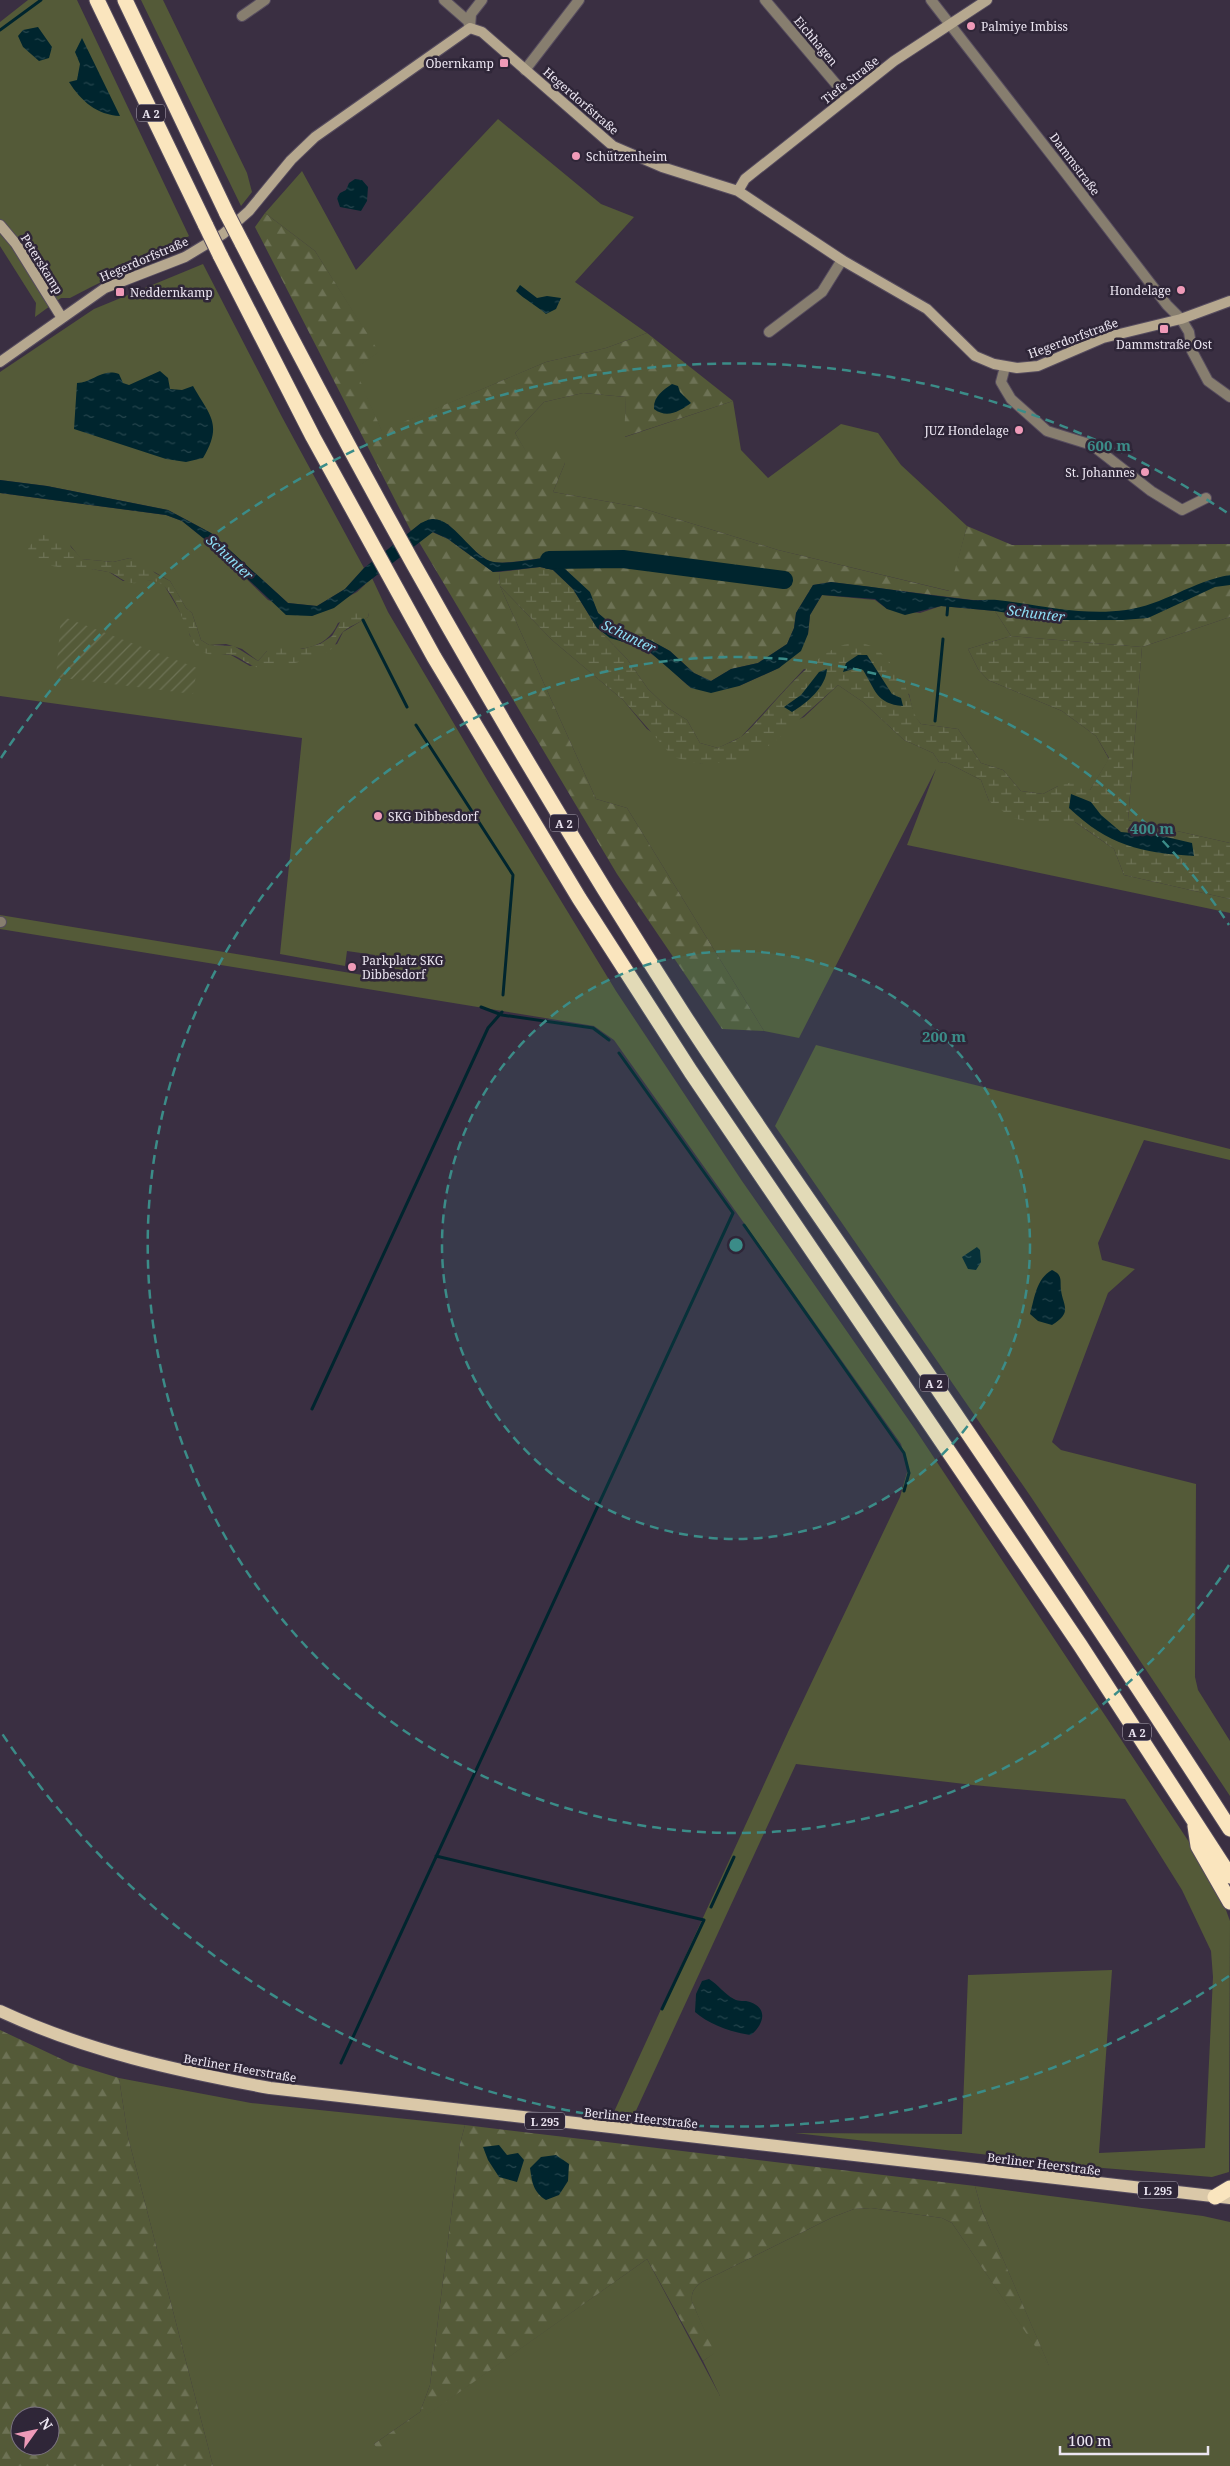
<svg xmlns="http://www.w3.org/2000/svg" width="1230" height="2466" font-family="'Noto Serif',serif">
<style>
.grass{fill:#545a38;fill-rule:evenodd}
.forest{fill:url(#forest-firs);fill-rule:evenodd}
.wetland{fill:url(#wetland-marsh)}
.garden{fill:url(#garden-furrows)}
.water{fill:url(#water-ripples)}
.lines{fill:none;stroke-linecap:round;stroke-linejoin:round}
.stream{stroke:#00252e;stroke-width:3}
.river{stroke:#00252e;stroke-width:18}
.street-casing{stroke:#564c5e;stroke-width:12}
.secondary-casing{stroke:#564c5e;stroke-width:12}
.primary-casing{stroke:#564c5e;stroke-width:14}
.highway-casing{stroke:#564c5e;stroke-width:17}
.street{stroke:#877e6f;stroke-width:10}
.secondary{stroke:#b6a88f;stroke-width:10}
.primary{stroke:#dac8a8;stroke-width:12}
.highway{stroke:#fae5be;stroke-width:15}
.highway-bridge-casing{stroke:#564c5e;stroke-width:17;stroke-linecap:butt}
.highway-bridge{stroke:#fae5be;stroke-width:15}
.ring{fill:none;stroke:#3b8c88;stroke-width:2.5;stroke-dasharray:9 6}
.poi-dot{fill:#ef9ab8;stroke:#2f2638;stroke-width:2}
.labels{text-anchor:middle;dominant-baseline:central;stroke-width:5;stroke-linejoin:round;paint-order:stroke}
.shield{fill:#2f2638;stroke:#b3acba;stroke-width:1}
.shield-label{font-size:11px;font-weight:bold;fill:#ece6f2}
.poi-label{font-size:12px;fill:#ece6f2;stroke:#2f2638;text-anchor:start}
.street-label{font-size:12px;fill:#ece6f2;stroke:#2f2638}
.water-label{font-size:14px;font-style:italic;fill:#8dddf5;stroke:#2f2638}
.centre{fill:#3b8c88;stroke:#2f2638;stroke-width:2.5}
.ring-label{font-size:15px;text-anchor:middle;font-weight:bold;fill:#3b8c88;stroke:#2f2638;stroke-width:5;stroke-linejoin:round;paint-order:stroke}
</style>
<defs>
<pattern id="forest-firs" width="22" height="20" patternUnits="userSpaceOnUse" patternTransform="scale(1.25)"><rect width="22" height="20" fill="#545a38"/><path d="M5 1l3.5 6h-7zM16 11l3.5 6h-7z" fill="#6d7255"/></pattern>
<pattern id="wetland-marsh" width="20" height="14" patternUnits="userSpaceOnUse" patternTransform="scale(1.25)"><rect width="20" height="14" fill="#545a38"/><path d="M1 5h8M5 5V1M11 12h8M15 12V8" fill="none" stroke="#6d7255"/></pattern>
<pattern id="garden-furrows" width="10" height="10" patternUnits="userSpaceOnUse" patternTransform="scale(1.25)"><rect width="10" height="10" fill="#545a38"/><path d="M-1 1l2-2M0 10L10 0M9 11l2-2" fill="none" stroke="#6d7255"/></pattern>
<pattern id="water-ripples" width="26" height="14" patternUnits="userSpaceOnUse" patternTransform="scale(1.25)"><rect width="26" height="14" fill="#00252e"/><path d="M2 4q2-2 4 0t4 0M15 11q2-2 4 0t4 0" fill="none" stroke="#25454d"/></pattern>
</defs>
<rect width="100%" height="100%" fill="#3a2f42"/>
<path class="grass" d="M 28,0 L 77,0 L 189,236 C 151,260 109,277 70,298 L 61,298 L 35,317 L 36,303 L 0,246 L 0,22 Z
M 141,0 L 163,0 L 247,173 L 252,192 L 241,206 Z
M 498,119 L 601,204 L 634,217 L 575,282 L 647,333 L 606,348 L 546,362 L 382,432 L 354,369 L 378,352 L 315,251 L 265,213 L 302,171 L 356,270 Z
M 203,264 L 282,417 L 364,568 L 345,589 L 317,606 L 288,603 L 211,533 L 168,510 L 47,486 L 0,480 L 0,372 L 94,309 Z
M 583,393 L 626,397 L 625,437 L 733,401 L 741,450 L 768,478 L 841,424 L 878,433 L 901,465 L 967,526 L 950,591 L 778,550 L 638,507 L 553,492 L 565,463 L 526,452 L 515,433 L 544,402 Z
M 0,493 L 166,515 L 182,521 L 213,546 L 268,600 L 312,616 L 357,592 L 372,578 L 388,612 L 489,783 L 616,991 L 742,1181 L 915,1429 L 1191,1845 L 1223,1902 L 1230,1921 L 1229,2172 L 1212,2177 L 1103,2168 L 795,2133 L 962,2134 L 968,1975 L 1112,1970 L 1099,2153 L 1205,2148 L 1213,1977 L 1211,1951 L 1182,1890 L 1125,1799 L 973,1785 L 796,1764 L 634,2115 L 613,2114 L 788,1732 L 900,1497 L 908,1469 L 901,1444 L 614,1040 L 594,1026 L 0,929 L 0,915 L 399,981 L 401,970 L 374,965 L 375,955 L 347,951 L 345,966 L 280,954 L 302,738 L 0,696 ZM 70,545 L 81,559 L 113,562 L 130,558 L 170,581 L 186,608 L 192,613 L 201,640 L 209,645 L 226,644 L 242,649 L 258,661 L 267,651 C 295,649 325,653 338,623 L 362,613 L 369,613 L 368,617 L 343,632 L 337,644 L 250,666 L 231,655 L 221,654 L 190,636 L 187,624 L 170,595 L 164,585 L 156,580 L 123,581 L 109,572 L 80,567 Z
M 500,586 L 552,640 L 623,700 L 647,729 L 701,764 L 804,717 L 838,685 L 863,702 L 904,740 L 933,753 L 939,762 L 948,763 L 981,780 L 989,801 L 1056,822 L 1075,822 L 1114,849 L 1124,875 L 1230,899 L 1230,913 L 907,845 L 936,769 L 799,1038 L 764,1031 L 627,808 L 596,799 Z
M 822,595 L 875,600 L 887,609 L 920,613 L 941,606 L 995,611 L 1011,636 L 968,649 L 978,669 L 988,680 L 1062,711 L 1096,736 L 1109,759 L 1090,790 L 1058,786 L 1043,794 L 1021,791 L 1003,770 L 981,763 L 958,729 L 921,724 L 914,716 L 909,694 L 804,669 L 741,737 L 718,748 L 700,743 L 687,720 L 668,708 L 648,689 L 627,659 L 597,628 C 614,641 632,641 650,653 C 664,662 678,677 691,688 L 739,686 L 779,668 L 808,634 L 810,615 Z
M 1230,617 L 1230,843 L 1128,820 L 1142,647 Z
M 816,1045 L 1230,1149 L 1230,1160 L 1144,1140 L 1098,1243 L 1102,1260 L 1135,1269 L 1108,1293 L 1052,1442 L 1061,1450 L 1196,1484 L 1195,1677 L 1198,1690 L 1230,1741 L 1230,1796 L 1031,1497 L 775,1126 Z
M 119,2078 L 251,2103 L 465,2125 L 460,2144 L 430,2385 L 420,2412 L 374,2444 L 378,2449 L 647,2259 L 720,2396 L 703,2361 L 714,2353 L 692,2302 C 691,2292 694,2288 702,2282 L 833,2217 L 854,2209 L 871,2208 L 942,2218 L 952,2223 L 1049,2366 L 981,2208 L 975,2186 L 1203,2216 L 1230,2222 L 1230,2466 L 213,2466 L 128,2137 Z"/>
<path class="forest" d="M 265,213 L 315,251 L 379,352 L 355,369 L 382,431 L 546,362 L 606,348 L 647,333 L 733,401 L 624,437 L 626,397 L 583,393 L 544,402 L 515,433 L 526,451 L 557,448 L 565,463 L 553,492 L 638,507 L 778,550 L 949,591 L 967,526 L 1012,545 L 1230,544 L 1230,617 L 1142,647 L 1011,636 L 995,611 L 996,600 L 973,600 L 831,582 L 813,585 L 796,613 L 794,628 L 787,644 L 758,663 L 731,669 L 711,681 L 694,673 L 670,651 L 650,640 L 618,630 L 598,613 L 589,592 L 552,557 C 537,558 501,566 489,561 C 476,554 458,535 448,524 L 421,523 L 411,531 L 255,227 Z
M 432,532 L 448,539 L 493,572 L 499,572 L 500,586 L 596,799 L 627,808 L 764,1031 L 722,1029 L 617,874 L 419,542 Z
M 0,2030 L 70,2063 L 119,2078 L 128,2137 L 213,2466 L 0,2466 ZM 20,2416 L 50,2416 L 50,2446 L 20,2446 Z
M 465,2125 L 975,2186 L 981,2208 L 1051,2370 L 952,2223 L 942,2218 L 871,2208 L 854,2209 L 833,2217 L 702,2282 C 694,2288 691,2292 692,2302 L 715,2353 L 703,2361 L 647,2259 L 378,2450 L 374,2444 L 420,2412 L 430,2385 L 460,2144 Z"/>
<path class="wetland" d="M 43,535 C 62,536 70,545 82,559 L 113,562 L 130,558 L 147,564 L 155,573 L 170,581 L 175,589 L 186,608 L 192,613 L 201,640 L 209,645 L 234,646 L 258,661 L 267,651 L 273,647 L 302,649 L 320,644 L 332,636 L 343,617 L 355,609 L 369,613 L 368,617 C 361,622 347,627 342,633 C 337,640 336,646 329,651 C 317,659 277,668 263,668 C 250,668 243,658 232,655 C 221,653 208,658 199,649 C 185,636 176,584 154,581 C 147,579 139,584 132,583 C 122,582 117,574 108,572 C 82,565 45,576 28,549 L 34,540 Z
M 540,567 L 553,570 L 573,589 L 597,628 L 627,659 L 648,689 L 668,708 L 687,720 L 700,743 L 718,748 C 725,744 735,741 742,736 C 771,713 834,612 880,652 C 891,662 903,680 908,693 C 913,705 912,714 921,724 L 958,729 L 981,763 L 1003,770 L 1021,791 L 1043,794 L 1058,786 L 1076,781 L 1090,790 L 1109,758 L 1096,736 L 1062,711 L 988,680 L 978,669 L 968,649 L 1011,636 L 1142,647 L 1128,820 L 1230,843 L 1230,899 L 1124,875 L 1114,849 L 1087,830 L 1075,822 L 1035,823 L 1012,818 L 989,801 L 981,780 L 948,763 L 939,762 L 933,753 L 904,740 L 863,702 L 838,685 L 772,744 L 739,761 L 701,764 L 673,757 L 623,700 L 552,640 L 500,586 L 499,572 Z"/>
<path class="garden" d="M 61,616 L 197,668 L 193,694 L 56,677 Z"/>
<path class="water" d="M 38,27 L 52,47 L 49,58 L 39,61 L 23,47 L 18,36 L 23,30 Z
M 82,38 L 120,116 C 97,115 81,101 69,82 L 77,80 L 80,64 L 75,52 Z
M 355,179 L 362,180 L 368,187 L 367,201 L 361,211 L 340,207 L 337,198 L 340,193 L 346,190 L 349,183 Z
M 520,285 L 537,298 L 547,296 L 561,298 L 556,309 L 546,314 C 536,305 525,300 516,291 Z
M 160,371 L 168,378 L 170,389 L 182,390 L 193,386 C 210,416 223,424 203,458 L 186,462 L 166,459 L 74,429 L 77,383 C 93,383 101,368 119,374 L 123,383 L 129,385 Z
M 672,384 L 678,386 L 680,392 L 691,403 C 680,411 667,419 654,409 C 653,397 663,390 672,384 Z
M 0,480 L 47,486 L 168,510 L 211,533 L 288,603 L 317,606 L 345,589 L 364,568 L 421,523 C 424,522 428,519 432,519 C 452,517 471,554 490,561 C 504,566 537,558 552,557 L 590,592 L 598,613 L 618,630 L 650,640 L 670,651 L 694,673 L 711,681 L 731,669 L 758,663 L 787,644 L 794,628 L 796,613 L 813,585 L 831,582 C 878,587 924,595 971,600 C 980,601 989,599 997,600 C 1041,605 1082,616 1126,610 C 1163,605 1193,581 1230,575 L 1230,585 L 1215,587 L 1148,618 L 1123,620 L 1051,620 L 995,611 L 941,606 L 905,615 L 887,609 L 875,599 L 822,595 L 810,615 L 808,634 L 801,651 L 779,668 L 739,686 L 711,693 L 691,688 L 651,653 L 634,645 L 610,638 L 597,628 L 573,589 L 553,570 L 540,567 L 493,572 L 448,539 L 433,532 L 334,608 L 312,616 L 286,615 L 213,546 L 182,521 L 166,515 L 0,493 Z
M 858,655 L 867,655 L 892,694 L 901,698 L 903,706 C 876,704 875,689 863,670 L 857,668 L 843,672 L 846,663 Z
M 827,669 C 826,687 807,703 792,712 L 784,707 L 801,695 L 819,672 Z
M 1071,794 L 1091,802 L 1101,815 L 1121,832 L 1162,836 L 1192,843 L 1194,856 C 1141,853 1108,845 1069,808 Z
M 977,1247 L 980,1250 L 981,1262 L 976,1270 L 968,1269 L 962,1257 Z
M 1052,1270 C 1063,1275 1060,1280 1061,1290 C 1063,1306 1073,1312 1052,1325 L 1038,1321 L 1030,1314 C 1035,1297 1036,1279 1052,1270 Z
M 709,1979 C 719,1985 724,1994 734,1999 C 739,2002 745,2000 750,2002 C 770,2009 762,2026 751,2035 C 733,2033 708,2024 695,2012 L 696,1994 L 702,1981 Z
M 499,2145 L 507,2155 L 518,2153 L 524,2160 L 517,2182 L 499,2177 L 488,2160 L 483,2147 Z
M 556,2155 L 569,2164 L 568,2181 L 559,2195 L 546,2200 C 533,2192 532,2182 530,2168 L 541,2157 Z"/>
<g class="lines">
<path class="stream" d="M 0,30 L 41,0
M 947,615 L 948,603
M 363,620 L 407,707
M 935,721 L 943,639
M 416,725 L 513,875 L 503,995
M 481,1007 L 502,1015 L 593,1028 L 609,1040
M 744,1225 L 904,1453 L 909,1473 L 904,1491
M 312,1409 L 488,1028 L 502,1012
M 436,1856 L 704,1920 L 662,2009
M 711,1907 L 734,1857
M 341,2063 L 733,1213 L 619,1053"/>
<path class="river" d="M 549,560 L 623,559 L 784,580"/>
<defs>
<path id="street" d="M 444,0 L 468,21 L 470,28
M 765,0 L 847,97
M 931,0 C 1010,101 1089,203 1167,305 L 1181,319 L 1189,332 L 1192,351 L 1208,381 L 1230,397
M 242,16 L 265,0
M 470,27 L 471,14 L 482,0
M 525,70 L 579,0
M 769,332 L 822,292 L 842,260
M 1005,367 L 1001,382 L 1011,399 L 1047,431 L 1092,445 L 1151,491 L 1182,510 L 1206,498
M 0,922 L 1,922"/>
<path id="secondary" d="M 738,191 L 745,179 L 894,61 L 987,0
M 0,225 L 16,244 L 62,318
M 0,362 L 105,288 L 185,257 L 223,234 L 249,211 L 291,160 L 315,137 L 470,28 L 482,32 L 613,146 L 662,167 L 738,191 L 842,260 L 927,309 L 975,356 L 994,364 L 1017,368 L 1038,366 L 1103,338 L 1181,319 L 1230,301"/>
<path id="primary" d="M 0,2011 C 86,2051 177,2071 270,2088 L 1230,2198"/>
<path id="highway" d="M 97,0 L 206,226
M 125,0 L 227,214
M 242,243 C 378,509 523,766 685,1017 C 750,1117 819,1214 886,1313 C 1003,1483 1118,1655 1230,1829
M 220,255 L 313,437 L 434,657 L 579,898 L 691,1072 L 1080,1645 L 1230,1876
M 1195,1826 L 1198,1846 L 1230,1902
M 1215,2197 L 1230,2188"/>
</defs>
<use href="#street" class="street-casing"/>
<use href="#secondary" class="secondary-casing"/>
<use href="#primary" class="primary-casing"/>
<use href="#highway" class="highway-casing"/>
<use href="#street" class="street"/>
<use href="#secondary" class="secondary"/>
<use href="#primary" class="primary"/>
<use href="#highway" class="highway"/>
<defs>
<path id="highway-bridge" d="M 227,214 L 242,243
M 206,226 L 220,255"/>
</defs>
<use href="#highway-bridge" class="highway-bridge-casing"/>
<use href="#highway-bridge" class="highway-bridge"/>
</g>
<circle cx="736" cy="1245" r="294" fill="#3b8c88" fill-opacity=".12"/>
<g class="ring">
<circle cx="736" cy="1245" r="294"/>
<path d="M1229 1565A588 588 0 1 1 1229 925"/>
<path d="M1229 1976A882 882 0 0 1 1 1732M1 758A882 882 0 0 1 1229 514"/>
</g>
<g class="poi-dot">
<circle cx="971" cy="26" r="5"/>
<rect x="499" y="58" width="10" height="10" rx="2.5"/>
<circle cx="576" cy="156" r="5"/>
<circle cx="1181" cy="290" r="5"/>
<rect x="115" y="287" width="10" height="10" rx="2.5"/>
<rect x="1159" y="324" width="10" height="10" rx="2.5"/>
<circle cx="1019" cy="430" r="5"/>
<circle cx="1145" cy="472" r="5"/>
<circle cx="378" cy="816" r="5"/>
<circle cx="352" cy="967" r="5"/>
</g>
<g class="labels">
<g class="shield">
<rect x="137" y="104.5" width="28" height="17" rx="4"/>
<rect x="550" y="814.5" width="28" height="17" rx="4"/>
<rect x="920" y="1374.5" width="28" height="17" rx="4"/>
<rect x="1123" y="1723.5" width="28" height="17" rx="4"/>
<rect x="525" y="2112.5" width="40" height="17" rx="4"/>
<rect x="1138" y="2181.5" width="40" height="17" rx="4"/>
</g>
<g class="shield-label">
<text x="151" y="113">A 2</text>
<text x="564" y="823">A 2</text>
<text x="934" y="1383">A 2</text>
<text x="1137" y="1732">A 2</text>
<text x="545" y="2121">L 295</text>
<text x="1158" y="2190">L 295</text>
</g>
<g class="poi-label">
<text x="981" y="26">Palmiye Imbiss</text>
<text x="494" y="63" text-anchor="end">Obernkamp</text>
<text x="586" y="156">Schützenheim</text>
<text x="1171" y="290" text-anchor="end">Hondelage</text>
<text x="130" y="292">Neddernkamp</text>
<text x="1164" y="344" text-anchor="middle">Dammstraße Ost</text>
<text x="1009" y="430" text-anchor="end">JUZ Hondelage</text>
<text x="1135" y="472" text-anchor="end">St. Johannes</text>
<text x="388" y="816">SKG Dibbesdorf</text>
<text x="362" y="960">Parkplatz SKG<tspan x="362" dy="14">Dibbesdorf</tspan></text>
</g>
<g class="street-label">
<text transform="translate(816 41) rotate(50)">Eichhagen</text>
<text transform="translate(850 80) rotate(-38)">Tiefe Straße</text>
<text transform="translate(581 101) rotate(41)">Hegerdorfstraße</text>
<text transform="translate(1075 164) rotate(53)">Dammstraße</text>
<text transform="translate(144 259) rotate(-23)">Hegerdorfstraße</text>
<text transform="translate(42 264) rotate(58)">Peterskamp</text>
<text transform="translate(1073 338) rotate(-20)">Hegerdorfstraße</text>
<text transform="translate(240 2068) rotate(10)">Berliner Heerstraße</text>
<text transform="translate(641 2118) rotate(6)">Berliner Heerstraße</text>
<text transform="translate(1044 2164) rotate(7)">Berliner Heerstraße</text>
</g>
<g class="water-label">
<text transform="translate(230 557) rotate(43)">Schunter</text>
<text transform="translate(1036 613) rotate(7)">Schunter</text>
<text transform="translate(629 636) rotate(26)">Schunter</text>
</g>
</g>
<circle cx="736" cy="1245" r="8" class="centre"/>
<g class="ring-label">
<text x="1109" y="451">600 m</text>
<text x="1152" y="834">400 m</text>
<text x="944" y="1042">200 m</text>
</g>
<g transform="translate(35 2431) rotate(57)"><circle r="24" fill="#2f2638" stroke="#7b7382"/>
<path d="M0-4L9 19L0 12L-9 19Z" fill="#ef9ab8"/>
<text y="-8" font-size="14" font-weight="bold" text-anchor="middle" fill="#ece6f2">N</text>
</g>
<path d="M1060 2446v8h148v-8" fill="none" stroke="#ece6f2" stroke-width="2.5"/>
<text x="1068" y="2446" font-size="15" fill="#ece6f2" stroke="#2f2638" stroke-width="4" paint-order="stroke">100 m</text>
</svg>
